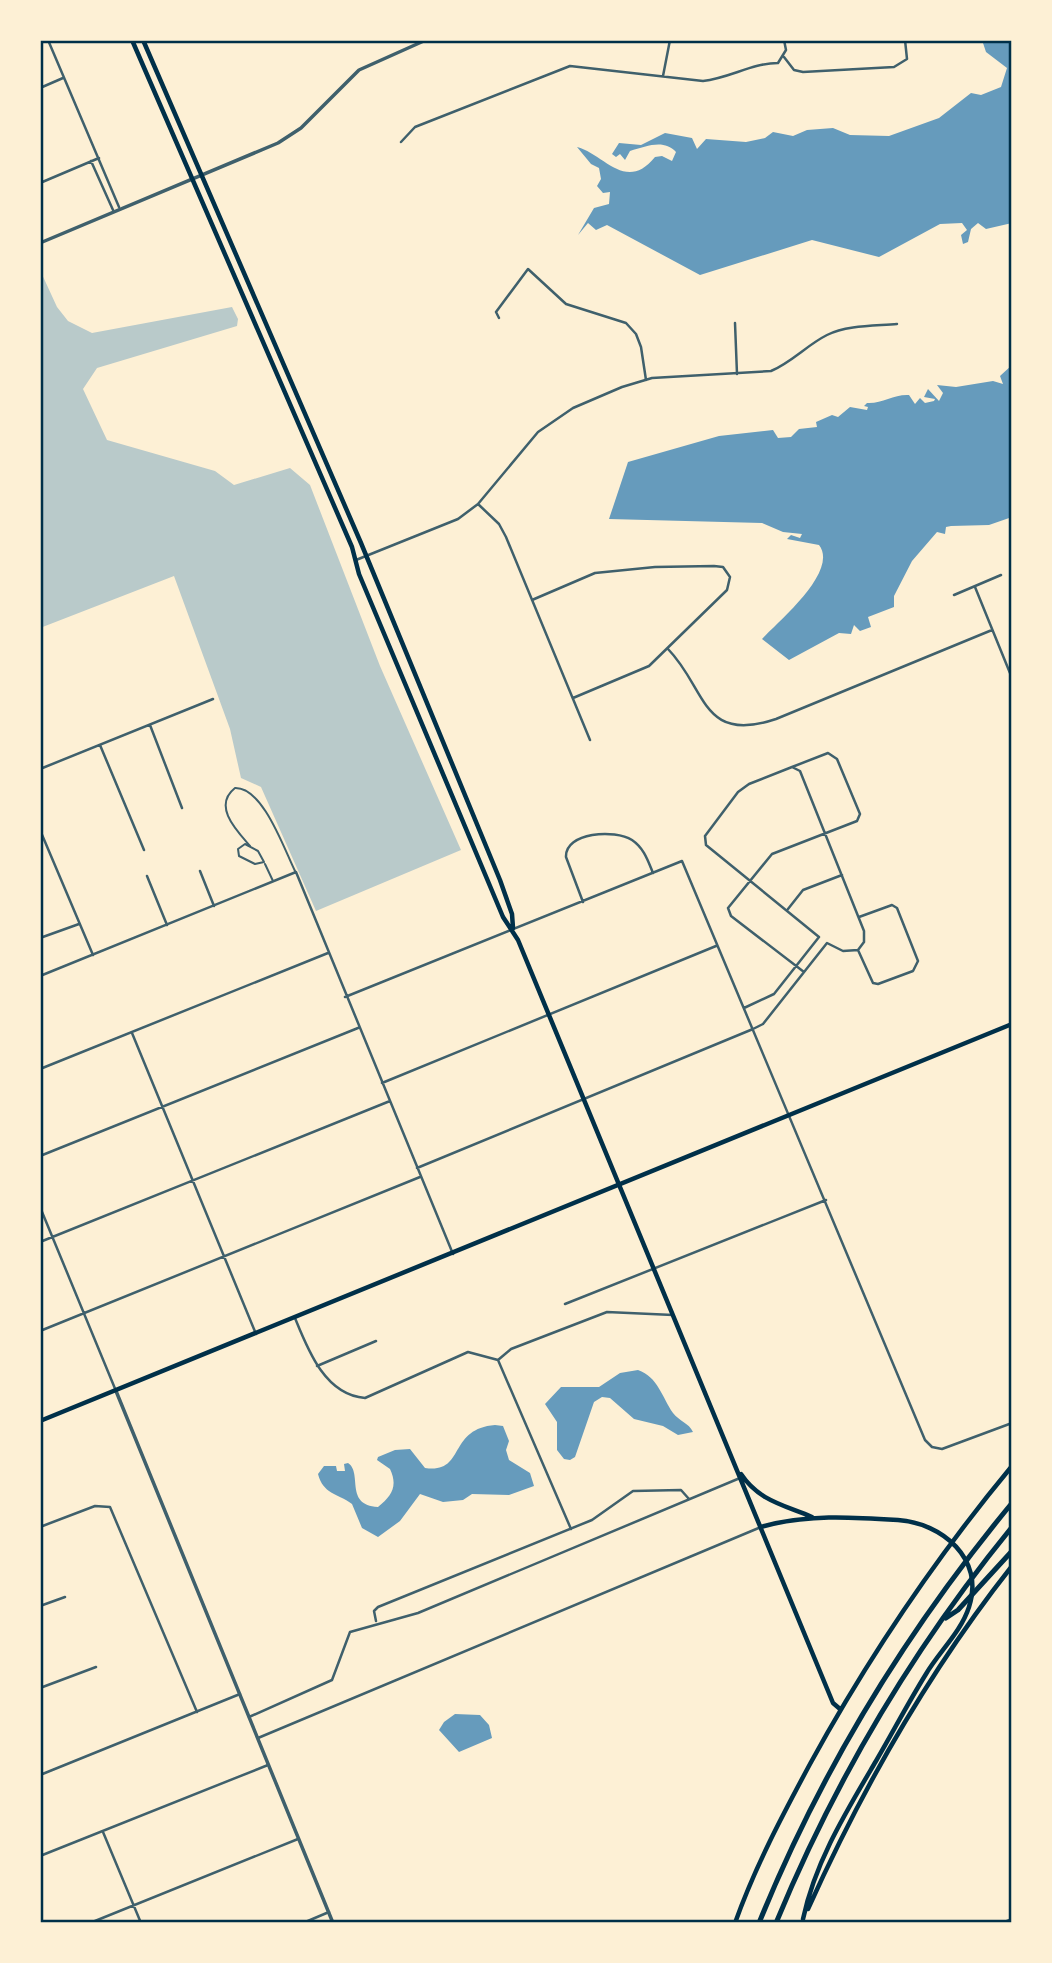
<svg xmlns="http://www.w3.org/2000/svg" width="1052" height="1963" font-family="Lato,sans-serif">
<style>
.green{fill:#b9caca}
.water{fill:#669bbc}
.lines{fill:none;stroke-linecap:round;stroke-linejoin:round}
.service{stroke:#3f606c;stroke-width:2}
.minor{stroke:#3f606c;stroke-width:2.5}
.tertiary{stroke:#3f606c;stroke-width:3.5}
.secondary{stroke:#003049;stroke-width:4.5}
.primary{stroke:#003049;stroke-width:4.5}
.motorway{stroke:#003049;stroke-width:5}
.neatline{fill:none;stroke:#003049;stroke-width:2.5}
</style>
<rect width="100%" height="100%" fill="#fdf0d5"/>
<path class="green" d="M 40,270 L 57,307 L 68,321 L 92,333 L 232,307 L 238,319 L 237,326 L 97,368 L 83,389 L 107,440 L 215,471 L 234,485 L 290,468 L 310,485 L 380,666 L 461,850 L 316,911 L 261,787 L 241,778 L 230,729 L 174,576 L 40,628 Z"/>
<path class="water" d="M 982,40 L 1012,40 L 1012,223 L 986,229 L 978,223 L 971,229 L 968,242 L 963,244 L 961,235 L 967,230 L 962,223 L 940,224 L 879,257 L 812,240 L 700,275 L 607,225 L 596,230 L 588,223 L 578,235 L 594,208 L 609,204 L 610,192 L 603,193 L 597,186 L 601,179 L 599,168 L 591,164 L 577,147 C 604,154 626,193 655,157 L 662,156 L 672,161 L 676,152 C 664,139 647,146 630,151 L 625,160 L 620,154 L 616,157 L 612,154 L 619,143 L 641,145 L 665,133 L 692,138 L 697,149 L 706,139 L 746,142 L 765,138 L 773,132 L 793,136 L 807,130 L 833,128 L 850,135 L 889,136 L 939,118 L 971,93 L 981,95 L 1001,87 L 1007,68 L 986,52 Z
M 1012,365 L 1012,517 L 989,525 L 951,526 L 946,527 L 945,534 L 937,532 L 912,561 L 894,596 L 894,607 L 868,617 L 871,627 L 860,631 L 854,625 L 851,634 L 839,633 L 789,660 L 762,639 C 780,620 839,571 819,545 L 787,539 L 791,535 L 800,538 L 802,534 L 783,532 L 762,523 L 609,519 L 628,462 L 719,436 L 773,430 L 778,438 L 791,437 L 799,429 L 817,427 L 816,422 L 832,415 L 838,417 L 850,407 L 867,410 L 868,407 L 864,406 L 867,403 C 882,404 894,394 909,395 L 915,404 L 920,398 L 925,403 L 934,401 L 935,399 L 924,397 L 928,389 L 939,401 L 943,393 L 937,385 L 956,387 L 993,381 L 1003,384 L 1000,376 Z
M 638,1370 C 658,1377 662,1397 673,1413 C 679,1421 689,1423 693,1432 L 678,1435 L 663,1426 L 634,1419 L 610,1398 L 602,1397 L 594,1402 L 575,1457 L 570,1460 L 564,1459 L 557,1450 L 557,1422 L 545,1404 L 561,1387 L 599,1387 L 620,1373 Z
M 495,1425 L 503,1426 L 509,1441 L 506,1450 L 509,1460 L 530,1473 L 534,1486 L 509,1495 L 472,1494 L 463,1500 L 443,1502 L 420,1494 L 400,1521 L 378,1537 L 362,1528 L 352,1504 C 337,1493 323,1494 318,1474 L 324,1466 L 336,1466 L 337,1471 L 345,1471 L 344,1464 L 348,1463 C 363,1473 344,1505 378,1507 C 392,1496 398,1486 390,1469 L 377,1460 L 378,1457 L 395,1450 L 410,1449 L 425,1468 C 466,1474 447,1429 495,1425 Z
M 455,1714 L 480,1715 L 489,1725 L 492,1738 L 459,1752 L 439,1730 L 444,1722 Z"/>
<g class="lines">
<path class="service" d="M 245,844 L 258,851 L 264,862 L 255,864 L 239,856 L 238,849 Z
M 250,846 C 237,831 212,806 235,788 C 263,787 284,849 295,871
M 265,864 L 273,881"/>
<path class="minor" d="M 48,40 L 119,207
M 784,57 L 794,70 L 803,72 L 894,67 L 907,59 L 905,40
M 663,76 L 670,40
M 40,88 L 63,78
M 401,142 L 415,127 L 570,66 L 703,81 C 730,78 752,63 778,63 L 786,50 L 784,40
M 91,161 L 113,210
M 40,183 L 99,158
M 499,318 L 496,312 L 528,269 L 566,304 L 626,323 L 636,334 L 641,347 L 646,380
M 735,323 L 737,374
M 478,504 L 499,524 L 506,537 L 590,740
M 356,560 L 458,519 L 478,504 L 538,432 L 573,408 L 622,387 L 652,378 L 771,371 C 792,362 807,345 827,335 C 847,325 875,326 897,324
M 975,587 L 1012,678
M 954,595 L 1001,575
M 532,600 L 595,573 L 655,567 L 714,566 L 723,567 L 730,577 L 727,590 L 649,666 L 573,698
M 668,649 C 707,689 701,744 776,719 L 992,630
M 150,725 L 182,808
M 100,745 L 144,850
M 792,767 L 828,753 L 837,759 L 860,814 L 857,821 L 772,854 L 728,908 L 731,916 L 804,972
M 40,769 L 213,699
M 40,830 L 93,955
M 200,871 L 214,906
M 147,876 L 167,925
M 583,902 L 566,857 C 565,832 615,829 632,840 C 644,848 648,861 653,873
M 788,909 L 803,890 L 842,875
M 40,938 L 79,924
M 858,950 L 873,983 L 878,984 L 913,971 L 918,961 L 897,908 L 892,905 L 859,917
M 40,976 L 296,872 L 453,1254
M 345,997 L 682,861 L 925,1440 L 932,1447 L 942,1449 L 1012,1423
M 132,1033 L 256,1334
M 40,1069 L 328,953
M 382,1083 L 716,946
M 40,1156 L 358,1028
M 417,1168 L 753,1029 L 763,1024 L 827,943 L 843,951 L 858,950 L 864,942 L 864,931 L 800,771 L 792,767 L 749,784 L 738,792 L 705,836 L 706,845 L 819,937 L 774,994 L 744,1008
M 40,1207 L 116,1391
M 40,1242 L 390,1101
M 565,1304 L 826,1200
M 295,1318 C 308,1350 325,1395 365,1398 L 468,1352 L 498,1360 L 511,1349 L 607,1312 L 673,1315
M 40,1331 L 420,1177
M 498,1360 L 571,1529
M 317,1366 L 376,1341
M 40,1527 L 95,1506 L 110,1507 L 197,1712
M 40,1606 L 65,1597
M 376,1621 L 374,1611 L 378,1607 L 592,1520 L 633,1491 L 681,1490 L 689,1499
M 40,1688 L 96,1667
M 249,1717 L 332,1680 L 350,1632 L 418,1613 L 740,1478
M 258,1738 L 761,1527
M 40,1775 L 240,1694
M 103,1832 L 141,1923
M 40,1856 L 268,1765
M 90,1923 L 298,1839
M 303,1923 L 329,1912
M 1002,1923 L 1012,1919"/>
<path class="tertiary" d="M 40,243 L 278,143 L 301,128 L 359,70 L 426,40
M 116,1391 L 333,1923"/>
<path class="secondary" d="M 132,40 L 352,547 L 359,574 L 503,917 L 518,940 L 833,1703 L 840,1709
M 143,40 L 361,543 L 500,880 L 512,914 L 513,928
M 741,1474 C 759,1501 784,1505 812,1517
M 761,1527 C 805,1514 852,1517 898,1520 C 942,1523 985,1559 969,1607 C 961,1632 939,1652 926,1674 C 908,1703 893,1732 876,1761 C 846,1812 815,1862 803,1919
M 808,1909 C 863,1787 929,1671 1012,1566
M 735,1923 C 755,1867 782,1816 810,1764 C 868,1658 934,1560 1012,1466"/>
<path class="primary" d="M 40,1421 L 1012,1024"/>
<path class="motorway" d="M 946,1618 L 958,1610 L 1012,1551
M 759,1923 C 821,1770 907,1630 1012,1503
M 776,1923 C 835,1780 914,1647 1012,1527"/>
</g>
<rect width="1052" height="1963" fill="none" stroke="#fdf0d5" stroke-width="84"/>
<rect x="42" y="42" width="968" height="1879" class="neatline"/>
</svg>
